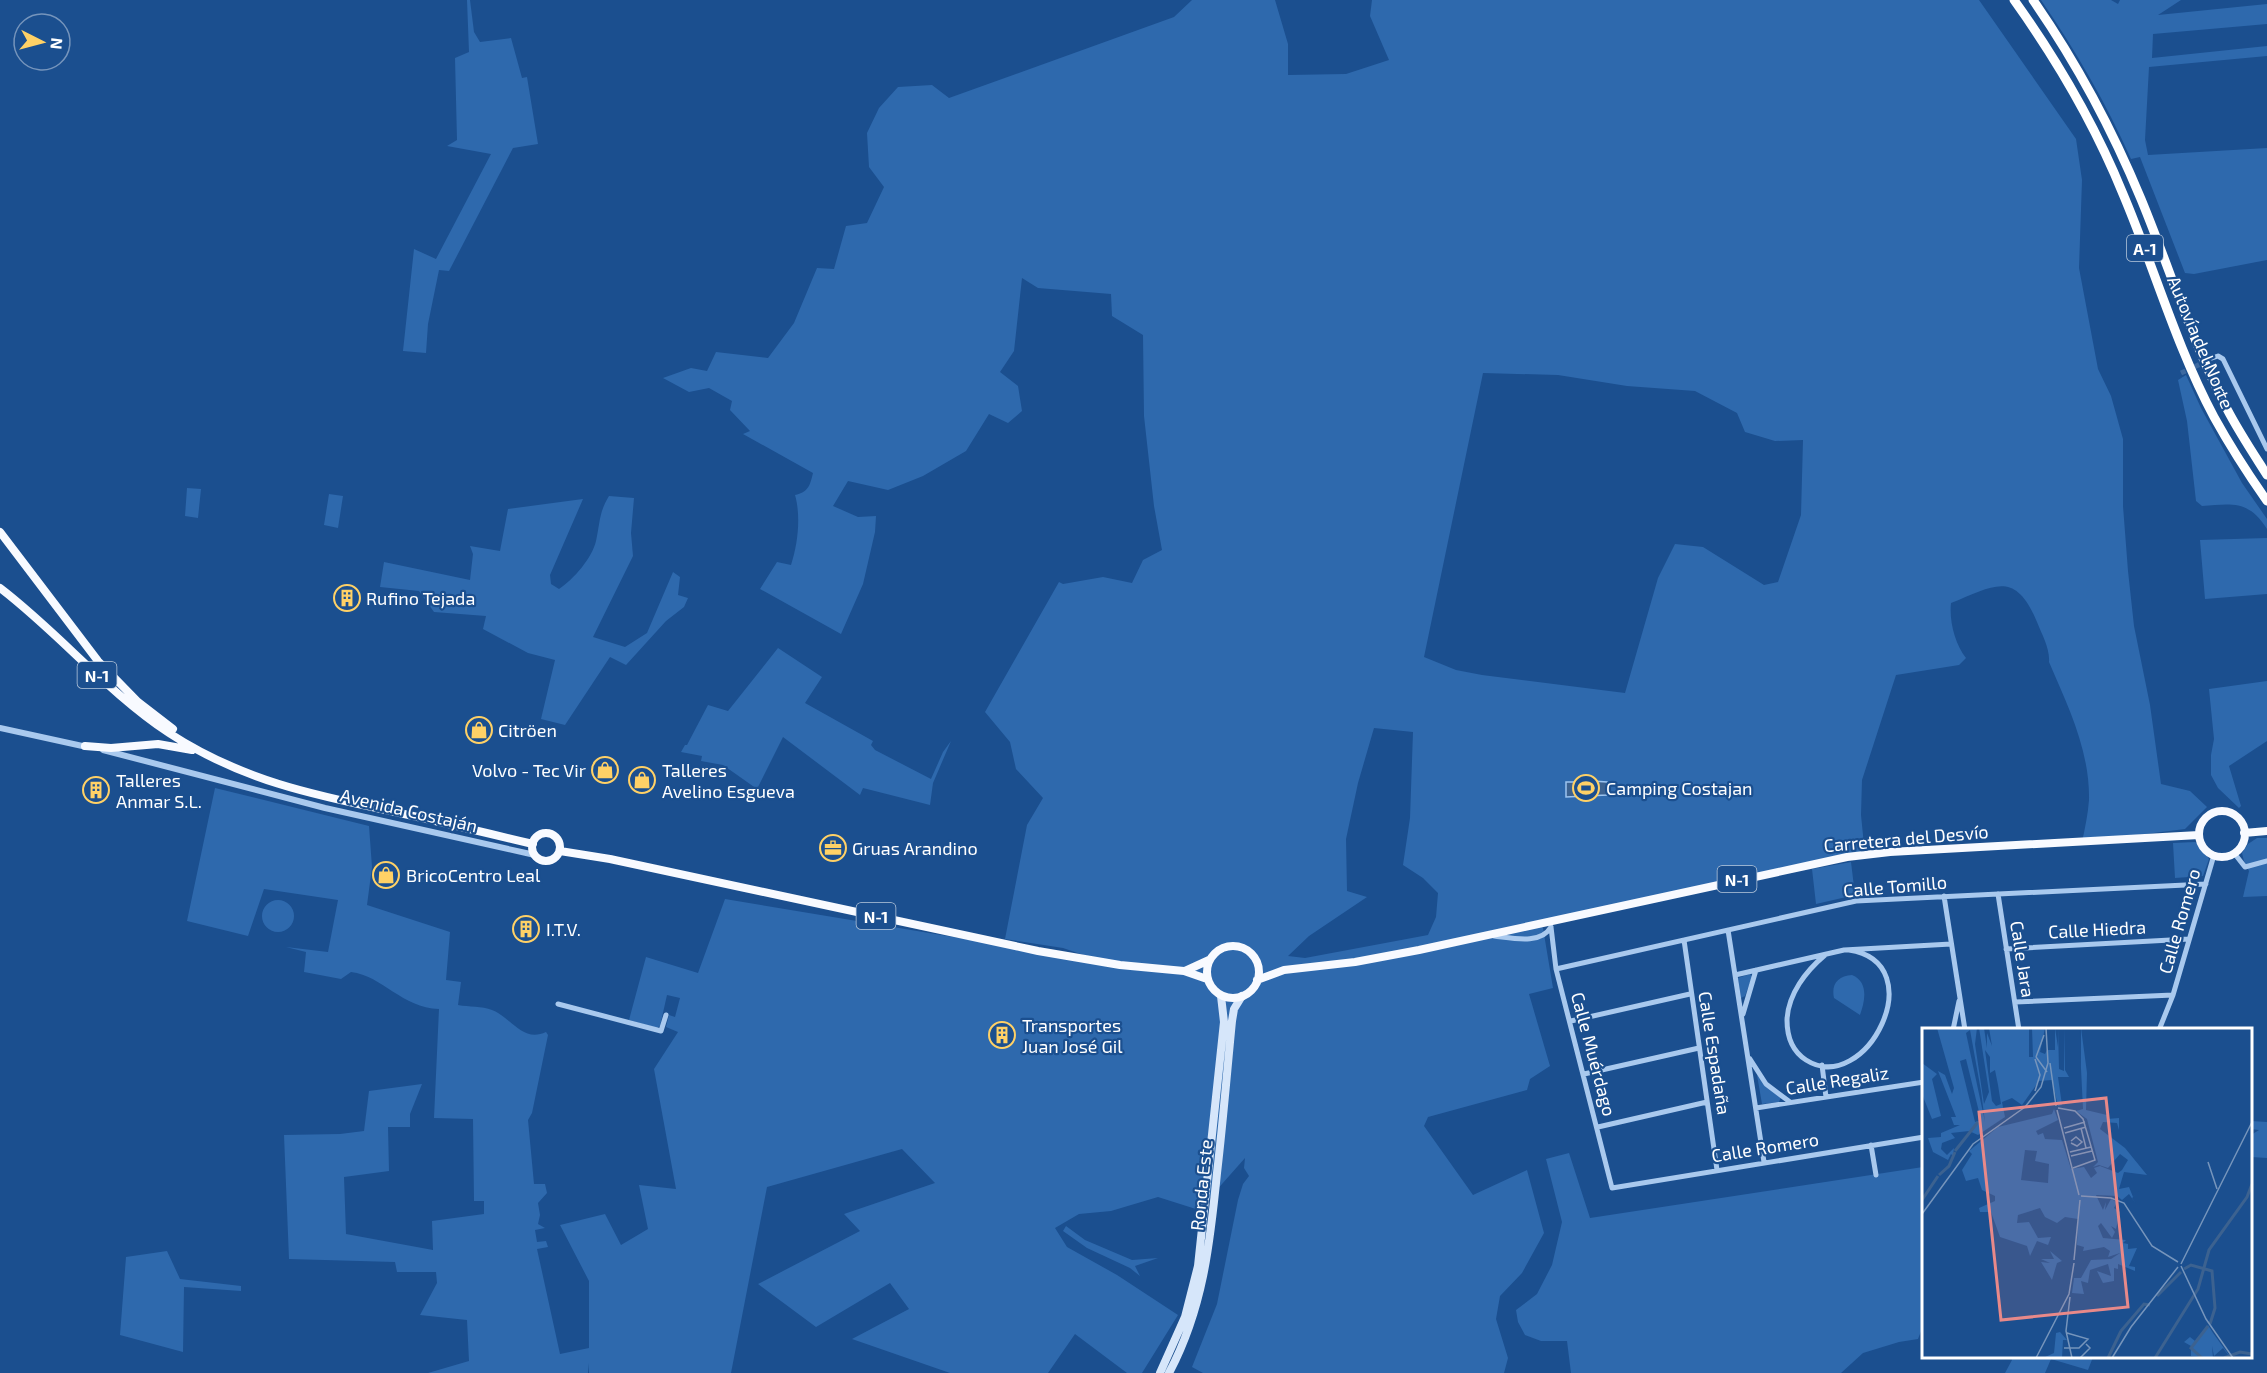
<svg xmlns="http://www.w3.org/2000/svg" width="2267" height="1373" font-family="'Exo 2',sans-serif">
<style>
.green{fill:#2e69ad;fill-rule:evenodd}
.water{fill:#3c6290;stroke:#9cc4f0;stroke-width:1.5}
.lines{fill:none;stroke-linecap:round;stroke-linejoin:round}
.minor-tunnel{stroke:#3d69a0;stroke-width:5;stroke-dasharray:5 2.5;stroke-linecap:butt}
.minor{stroke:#a9c9ee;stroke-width:5}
.tertiary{stroke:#a9c9ee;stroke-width:6}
.secondary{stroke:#d6e6fa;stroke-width:8}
.trunk{stroke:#f8faff;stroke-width:8}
.motorway{stroke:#fff;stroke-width:9}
.labels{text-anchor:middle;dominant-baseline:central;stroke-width:4.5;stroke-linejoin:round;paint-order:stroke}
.shield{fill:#1b4f8f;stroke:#bbcadd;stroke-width:1.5}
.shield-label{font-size:16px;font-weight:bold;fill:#fff}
.street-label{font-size:18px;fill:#fff;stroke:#1b4f8f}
.poi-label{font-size:18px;fill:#fff;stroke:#1b4f8f;text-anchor:start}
.inset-river{fill:none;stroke:#3c6290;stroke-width:3}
.inset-road{fill:none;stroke:#7695bc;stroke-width:1.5}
.view{fill:#e88989;fill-opacity:0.15;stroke:#e88989;stroke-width:3}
.inset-edge{fill:none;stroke:#fff;stroke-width:3}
</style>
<rect width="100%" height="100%" fill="#1b4f8f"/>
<path class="green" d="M 467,0 L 470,0 L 474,32 L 480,42 L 511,38 L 522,78 L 527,77 L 538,144 L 513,148 L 449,271 L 439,270 L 428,324 L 426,353 L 403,351 L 414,249 L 436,259 L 491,154 L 447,146 L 457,140 L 455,58 L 469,52 Z
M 1192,0 L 1275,0 L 1288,44 L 1288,75 L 1346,74 L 1389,60 L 1370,16 L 1372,0 L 1979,0 L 2076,139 L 2082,180 L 2079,268 L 2098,369 L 2111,396 L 2123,439 L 2123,506 L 2128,571 L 2134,626 L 2150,705 L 2161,784 L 2190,791 L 2207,807 L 2185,829 L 2082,842 C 2085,828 2088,814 2089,800 C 2090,751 2068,706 2049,662 C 2050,648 2042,635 2037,622 C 2015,569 1994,586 1951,603 C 1949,621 1955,644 1966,658 L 1959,665 L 1896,675 L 1862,780 L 1861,815 L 1865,855 L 1537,922 L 1543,928 L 1553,988 L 1529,994 L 1550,1066 L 1530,1079 L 1527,1090 L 1428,1117 L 1424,1126 L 1473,1195 L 1527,1170 L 1544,1233 L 1522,1273 L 1500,1296 L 1496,1319 L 1508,1358 L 1504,1373 L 1203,1373 L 1192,1367 L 1217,1304 L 1238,1200 L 1243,1184 L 1249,1176 L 1244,1168 L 1245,1158 L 1199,1210 L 1158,1197 L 1111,1211 L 1079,1214 L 1055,1228 L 1067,1247 L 1117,1275 L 1178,1315 L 1142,1373 L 1127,1373 L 1075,1334 L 1048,1373 L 950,1373 L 852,1339 L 909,1309 L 890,1283 L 816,1327 L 758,1284 L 860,1231 L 844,1214 L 935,1183 L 902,1149 L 767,1187 L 731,1373 L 589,1373 L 589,1363 L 588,1373 L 428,1373 L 469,1361 L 467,1320 L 420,1315 L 437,1283 L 436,1272 L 397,1272 L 395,1262 L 289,1259 L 284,1135 L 340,1134 L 364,1131 L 369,1091 L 422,1084 L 410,1114 L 410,1127 L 388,1127 L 389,1171 L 344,1177 L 346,1234 L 433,1250 L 432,1221 L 484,1214 L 484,1201 L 474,1201 L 473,1119 L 434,1118 L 439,1009 C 402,1008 383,976 351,972 L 341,979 L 304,972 L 306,952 L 286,947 L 328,952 L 338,900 L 264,889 L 248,936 L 187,921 L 215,788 L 369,826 L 372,867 L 367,905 L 450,932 L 446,980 L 461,982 L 458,1005 C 469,1007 482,1006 492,1010 C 512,1018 523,1043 546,1032 L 548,1035 L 532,1113 L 528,1120 L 534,1184 L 545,1184 L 547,1193 L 538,1203 L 540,1215 L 538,1224 L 545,1228 L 535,1230 L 537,1242 L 546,1241 L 548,1247 L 537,1249 L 560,1354 L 589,1348 L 589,1281 L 560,1225 L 605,1214 L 621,1245 L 648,1229 L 639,1185 L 676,1189 L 654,1069 L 678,1032 L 666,1027 L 669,1015 L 675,1017 L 680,998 L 667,995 L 660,1026 L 657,1028 L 629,1020 L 646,957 L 698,973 L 725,899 L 1104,962 L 1063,948 L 1005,939 L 1027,825 L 1043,798 L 1016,769 L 1010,742 L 985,712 L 1059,582 L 1063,584 L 1103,577 L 1132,583 L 1143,560 L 1162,550 L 1154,506 L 1144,416 L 1143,335 L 1112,316 L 1111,294 L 1038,288 L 1022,278 L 1014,351 L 1000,372 L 1018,386 L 1022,411 L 1008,423 L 989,414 L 966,451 L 923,476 L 888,490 L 848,481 L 833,506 L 858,517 L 876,516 L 875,532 L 863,584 L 841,634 L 760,589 L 777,562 L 791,565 C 798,544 801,516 795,495 C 808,492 810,486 813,473 L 743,434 L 750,431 L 730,410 L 732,401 L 709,388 L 689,392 L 663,378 L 691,368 L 707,371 L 716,352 L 768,358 L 794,323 L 817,268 L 834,269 L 846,226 L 867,223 L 884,187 L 869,167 L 867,133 L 879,108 L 898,87 L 932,85 L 949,98 L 1174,17 ZM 1483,373 L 1558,375 L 1627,386 L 1695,391 L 1737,413 L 1745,432 L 1775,441 L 1803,440 L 1801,515 L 1778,582 L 1764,585 L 1703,547 L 1675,544 L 1658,578 L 1625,693 L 1482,675 L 1456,670 L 1424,657 ZM 1374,728 L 1413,732 L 1410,818 L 1403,865 L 1423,878 L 1438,893 L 1436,917 L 1428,935 L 1305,958 L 1288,956 L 1309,936 L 1367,897 L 1347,891 L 1346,839 L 1358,783 Z
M 2041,0 L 2111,0 L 2118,4 L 2120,0 L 2181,0 L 2158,15 L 2267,4 L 2267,24 L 2153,34 L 2152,58 L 2267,46 L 2267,56 L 2149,67 L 2145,140 L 2148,155 L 2267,148 L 2267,260 L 2194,274 L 2185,273 L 2140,157 L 2131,159 C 2106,103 2076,51 2041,0 Z
M 2186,375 L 2201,408 L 2242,483 L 2267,519 L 2267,529 C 2249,500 2232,504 2202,506 L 2196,501 L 2187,421 L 2178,380 Z
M 187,488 L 201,489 L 198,518 L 185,516 Z
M 329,494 L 343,496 L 338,528 L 324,525 Z
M 609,496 L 634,498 L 631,533 L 633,556 L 593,637 L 625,647 L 647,633 L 673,572 L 680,577 L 678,595 L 688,598 L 684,607 L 666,621 L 626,665 L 610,657 L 565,725 L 541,719 L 555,660 L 528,653 L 483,629 L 486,616 L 434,612 L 419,591 L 380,587 L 384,562 L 470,580 L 473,554 L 470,546 L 500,551 L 508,509 L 583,499 L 550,575 L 551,584 L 559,589 C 574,579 592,558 596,541 C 600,523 599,512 609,496 Z
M 2267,538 L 2267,594 L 2205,599 L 2200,540 Z
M 778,648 L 822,677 L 805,703 L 873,741 L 871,745 L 875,750 L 931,779 L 943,752 L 951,741 L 933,783 L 930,805 L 863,788 L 860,795 L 783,737 L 757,789 L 723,765 L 701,761 L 702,756 L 681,752 L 685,745 L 687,745 L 708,705 L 728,711 Z
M 2267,681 L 2267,741 L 2229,766 L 2241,806 L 2239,808 L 2218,788 L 2211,775 L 2211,755 L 2214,739 L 2209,689 Z
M 2257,838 L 2267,838 L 2267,896 L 2243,897 L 2249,871 L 2244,861 L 2242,853 L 2248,844 Z
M 2195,842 L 2200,845 L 2209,859 L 2203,876 L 2175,878 L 2173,843 Z
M 1851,862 L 1855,895 L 1816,904 L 1812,869 Z
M262 916a16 16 0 1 1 32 0a16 16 0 1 1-32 0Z
M 1750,974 L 1752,977 L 1745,996 L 1741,998 L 1738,978 Z
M 1852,975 C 1869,982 1865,1001 1860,1015 L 1834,998 C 1831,984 1838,976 1852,975 Z
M 1757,1075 L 1781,1097 L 1779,1102 L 1762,1104 Z
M 2251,1121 L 2267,1122 L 2267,1158 L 2251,1157 L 2251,1135 L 2259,1130 L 2251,1129 Z
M 1569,1153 L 1590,1218 L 1923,1167 L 1923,1326 L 1918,1339 L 1899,1342 L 1863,1353 L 1841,1373 L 1571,1373 L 1567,1341 L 1541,1341 L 1525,1335 L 1518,1322 L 1516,1310 L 1537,1294 L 1552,1265 L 1562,1222 L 1546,1159 Z
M 1066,1226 L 1085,1240 L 1132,1260 L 1158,1258 L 1135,1266 L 1140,1276 L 1130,1268 L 1087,1248 L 1063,1231 Z
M 167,1251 L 180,1279 L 241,1286 L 241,1291 L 184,1287 L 183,1352 L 120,1335 L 126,1257 Z
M 2011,1357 L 2093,1357 L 2088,1370 L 2051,1359 L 2045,1373 L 2005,1373 L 2012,1360 Z"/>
<path class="water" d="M 1577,780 L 1607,782 L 1607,795 L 1566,797 L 1566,782 L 1577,782 Z"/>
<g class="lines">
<path class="minor-tunnel" d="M 2181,373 L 2207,361"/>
<path class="minor" d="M 2212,358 L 2218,356 L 2223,359 L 2267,449
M 2234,853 L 2245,867 L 2267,861
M 1998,894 L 2019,1030
M 1944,896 L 1965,1030
M 1551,927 L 1556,969 L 1612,1188 L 1924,1137
M 1728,930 L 1764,1162
M 1494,936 C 1512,938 1541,945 1551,927
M 1684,940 L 1717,1170
M 2006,949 L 2189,939
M 1825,955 C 1806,971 1788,994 1787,1020 C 1787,1036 1792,1051 1806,1060 C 1866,1098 1934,963 1849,950
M 1556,969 L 1856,901 L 2206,884
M 1735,975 L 1844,950 L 1951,944
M 2015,1002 L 2173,995
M 558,1004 L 661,1031 L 666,1015
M 1743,1014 L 1756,970
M 1571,1021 L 1690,994
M 1953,1030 L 1959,1001
M 2159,1030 L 2173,995 L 2214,855
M 1750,1059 L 1766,1084 L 1790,1102
M 1822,1065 L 1826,1097
M 1584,1074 L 1699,1048
M 1756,1108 L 1924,1082
M 1598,1127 L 1707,1102
M 1871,1145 L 1876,1175"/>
<path class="tertiary" d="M 0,728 L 87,747
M 103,750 L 325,808 L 535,855"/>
<path class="secondary" d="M 1160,1373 L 1185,1317 L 1198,1266 L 1224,1022 L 1221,996
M 1169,1373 C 1203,1309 1210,1244 1217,1173 C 1223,1122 1227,1072 1232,1021 L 1234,1009 L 1242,996"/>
<path class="trunk" d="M 0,532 L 98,661 L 138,702 L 173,729
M 0,588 C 59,633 107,692 169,733 C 241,780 313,795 395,812 C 441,822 487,833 533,844
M 85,746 L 111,748 L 158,744 L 192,750
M2199 834a23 23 0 1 1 46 0a23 23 0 1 1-46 0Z
M 2244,833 L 2267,831
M532 847a14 14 0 1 1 28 0a14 14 0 1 1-28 0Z
M 560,851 L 610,859 L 1038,951 L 1120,965 L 1184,971 L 1207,979
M1207 972a26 26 0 1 1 52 0a26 26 0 1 1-52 0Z
M 1185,971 L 1209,960
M 1257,980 L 1284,970 L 1355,962 L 1419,950 L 1847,857 L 1890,852 L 2199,835"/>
<path class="motorway" d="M 2014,0 C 2057,60 2095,125 2123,194 C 2154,267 2176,346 2214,417 C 2230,446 2248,474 2267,501
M 2033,0 C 2076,62 2112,129 2141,199 C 2170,269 2192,342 2227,409 C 2239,432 2253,453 2267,475"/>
</g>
<defs>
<symbol id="building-ring" viewBox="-11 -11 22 22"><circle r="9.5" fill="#1b4f8f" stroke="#ffd166" stroke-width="1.5"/><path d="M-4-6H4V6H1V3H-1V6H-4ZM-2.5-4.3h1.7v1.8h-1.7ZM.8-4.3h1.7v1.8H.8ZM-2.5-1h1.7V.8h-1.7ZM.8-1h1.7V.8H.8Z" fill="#ffd166"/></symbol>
<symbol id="shop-ring" viewBox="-11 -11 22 22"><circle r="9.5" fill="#1b4f8f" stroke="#ffd166" stroke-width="1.5"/><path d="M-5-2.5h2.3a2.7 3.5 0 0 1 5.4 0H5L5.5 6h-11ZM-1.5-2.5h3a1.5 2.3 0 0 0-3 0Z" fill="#ffd166"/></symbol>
<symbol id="stadium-ring" viewBox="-11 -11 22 22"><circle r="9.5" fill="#1b4f8f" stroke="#ffd166" stroke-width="1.5"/><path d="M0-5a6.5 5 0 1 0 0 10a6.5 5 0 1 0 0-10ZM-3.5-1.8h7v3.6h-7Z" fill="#ffd166"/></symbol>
<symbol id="office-ring" viewBox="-11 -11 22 22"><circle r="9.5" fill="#1b4f8f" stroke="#ffd166" stroke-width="1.5"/><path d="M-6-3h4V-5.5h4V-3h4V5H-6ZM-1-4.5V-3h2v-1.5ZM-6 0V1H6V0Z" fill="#ffd166"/></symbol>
</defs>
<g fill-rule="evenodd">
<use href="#building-ring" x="332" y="583" width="30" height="30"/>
<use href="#shop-ring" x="464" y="715" width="30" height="30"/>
<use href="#shop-ring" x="590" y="755" width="30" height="30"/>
<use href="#shop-ring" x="627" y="765" width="30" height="30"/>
<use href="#stadium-ring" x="1571" y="773" width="30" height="30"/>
<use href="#building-ring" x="81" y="775" width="30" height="30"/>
<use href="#office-ring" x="818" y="833" width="30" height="30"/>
<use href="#shop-ring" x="371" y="860" width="30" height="30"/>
<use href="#building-ring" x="511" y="914" width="30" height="30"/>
<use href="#building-ring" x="987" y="1020" width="30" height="30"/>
</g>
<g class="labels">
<g class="shield">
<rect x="2127" y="235" width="36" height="26" rx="4.5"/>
<rect x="77.5" y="662" width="39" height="26" rx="4.5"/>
<rect x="1717.5" y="866" width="39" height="26" rx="4.5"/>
<rect x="856.5" y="903" width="39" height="26" rx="4.5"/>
</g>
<g class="shield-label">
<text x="2145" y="248">A-1</text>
<text x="97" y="675">N-1</text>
<text x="1737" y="879">N-1</text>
<text x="876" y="916">N-1</text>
</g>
<g class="street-label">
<text transform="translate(2201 342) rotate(67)">Autovía del Norte</text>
<text transform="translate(409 810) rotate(13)">Avenida Costaján</text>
<text transform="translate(1906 838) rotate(-5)">Carretera del Desvío</text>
<text transform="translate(1895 886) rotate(-5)">Calle Tomillo</text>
<text transform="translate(2179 921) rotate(-74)">Calle Romero</text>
<text transform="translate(2097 929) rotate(-3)">Calle Hiedra</text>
<text transform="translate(2023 959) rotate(81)">Calle Jara</text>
<text transform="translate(1715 1053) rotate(81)">Calle Espadaña</text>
<text transform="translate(1594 1054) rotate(75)">Calle Muérdago</text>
<text transform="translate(1837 1080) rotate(-9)">Calle Regaliz</text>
<text transform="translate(1765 1147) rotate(-9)">Calle Romero</text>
<text transform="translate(1201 1185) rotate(-84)">Ronda Este</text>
</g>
<g class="poi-label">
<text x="366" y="598">Rufino Tejada</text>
<text x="498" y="730">Citröen</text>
<text x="586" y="770" text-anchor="end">Volvo - Tec Vir</text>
<text x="662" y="770">Talleres<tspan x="662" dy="21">Avelino Esgueva</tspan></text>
<text x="116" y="780">Talleres<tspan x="116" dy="21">Anmar S.L.</tspan></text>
<text x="1606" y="788">Camping Costajan</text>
<text x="852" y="848">Gruas Arandino</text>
<text x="406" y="875">BricoCentro Leal</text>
<text x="546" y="929">I.T.V.</text>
<text x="1022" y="1025">Transportes<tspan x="1022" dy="21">Juan José Gil</tspan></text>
</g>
</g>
<g transform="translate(1922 1028)">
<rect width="330" height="330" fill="#1b4f8f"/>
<path d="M 15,0 L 55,0 L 53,16 L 62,76 L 67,64 L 57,0 L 62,0 L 65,20 L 65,5 L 70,18 L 67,0 L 107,0 L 107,29 L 111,29 L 110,0 L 123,0 L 118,24 L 123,26 L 125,22 L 133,22 L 133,0 L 136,19 L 136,0 L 137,41 L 142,43 L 142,0 L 143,42 L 147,49 L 136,49 L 140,77 L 136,78 L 130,52 L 117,53 L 100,77 L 90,70 L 80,74 L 83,89 L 56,107 L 47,103 L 29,105 L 33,110 L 20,115 L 19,121 L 25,127 L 32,120 L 31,128 L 29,126 L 26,132 L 11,124 L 6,110 L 19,109 L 19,105 L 38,97 L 32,97 L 29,89 L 34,89 L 16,43 L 23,47 L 30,66 L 32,60 ZM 48,2 L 59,63 L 63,94 L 44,5 ZM 63,22 L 68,29 L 68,45 L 73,42 L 76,57 L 79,76 L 74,78 L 70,73 ZM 44,31 L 59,92 L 56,89 L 57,93 L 53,94 L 38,33 ZM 157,0 L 159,39 L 159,0 L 165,45 L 164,82 L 185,87 L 185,91 L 197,90 L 197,102 L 195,95 L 181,94 L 178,101 L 203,120 L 225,147 L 202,144 L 197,161 L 207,159 L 211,169 L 218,163 L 210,170 L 214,176 L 207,166 L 200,172 L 195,168 L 174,167 L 181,182 L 184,174 L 183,182 L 189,171 L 195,174 L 192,180 L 198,184 L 194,201 L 189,198 L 193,204 L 190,210 L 179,195 L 176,198 L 181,210 L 204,212 L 201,215 L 206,216 L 206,221 L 215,220 L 207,238 L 213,239 L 213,243 L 196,236 L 196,241 L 192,240 L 192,253 L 181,255 L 175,243 L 189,248 L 186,236 L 168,242 L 166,255 L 159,253 L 162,266 L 150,265 L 152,250 L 159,250 L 169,232 L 189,231 L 198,225 L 186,229 L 188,223 L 182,219 L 161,223 L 162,219 L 155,217 L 156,191 L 143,189 L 135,195 L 123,189 L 118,180 L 96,187 L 95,195 L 107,194 L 116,210 L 129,209 L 126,217 L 115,213 L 108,228 L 105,218 L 78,209 L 69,184 L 58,184 L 57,180 L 73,173 L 73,168 L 60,162 L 56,150 L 44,153 L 40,142 L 50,126 L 47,123 L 76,99 L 130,86 L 132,81 L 136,92 L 114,103 L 116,107 L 121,105 L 123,111 L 140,112 L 149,141 L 162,139 L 169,150 L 175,145 L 172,140 L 178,138 L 196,145 L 200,142 L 206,132 L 198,126 L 186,140 L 177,137 L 171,139 L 176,134 L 165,91 L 154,83 L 161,81 ZM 103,122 L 115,123 L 113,133 L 127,136 L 126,155 L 99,152 ZM 0,35 L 15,46 L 10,51 L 19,88 L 10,91 L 0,66 ZM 128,223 L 140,233 L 135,235 L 130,252 L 119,234 L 128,235 L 119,231 L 132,231 ZM 286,297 L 291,305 L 309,330 L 301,330 L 307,328 L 301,320 L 292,328 L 290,318 L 291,330 L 269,328 L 269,318 L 262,314 L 268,309 L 273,313 ZM 138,304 L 145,312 L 141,312 L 140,330 L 121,330 L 132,325 L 134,305 Z" fill="#2e69ad" fill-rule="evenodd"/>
<path class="inset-river" d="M 33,123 L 56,94M 17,147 L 27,138 L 33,124M 0,172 L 16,148M 262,241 L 269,237 L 290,243 L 293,280 L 288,296M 235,268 L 259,244M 199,303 L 222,276 L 228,277M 186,330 L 199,303M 233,330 L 276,261 L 287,222 L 325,169 L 330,156M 280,330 L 269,320 L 286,298M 302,330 L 318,324 L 330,326"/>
<path class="inset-road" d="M 114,29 L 122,7M 114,29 L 125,44M 128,35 L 134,78M 113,63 L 118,47 L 113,31M 136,80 L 153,83 L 161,91 L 173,132 L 151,140M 135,82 L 157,167M 142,100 L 163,94M 159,100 L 164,120M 143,105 L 164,99M 149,113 L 154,109 L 160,114 L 155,118 L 149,115M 148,124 L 169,119M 149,128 L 170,123M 286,134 L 295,161M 159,168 L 189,170 L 202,175 L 230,218 L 256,234M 0,186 L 51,116 L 103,79 L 119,59 L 126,35 L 124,0M 152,232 L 158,172M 259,236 L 330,94M 259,238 L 284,291 L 311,330M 148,269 L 144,303 L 150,330M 142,320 L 157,320 L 166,311 L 145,305M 114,330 L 147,266 L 152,235M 158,330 L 168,320 L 164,316M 190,330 L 209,299 L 256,239"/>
<path class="view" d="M 184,70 L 206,279 L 79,292 L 57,84 Z"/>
<rect width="330" height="330" class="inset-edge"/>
</g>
<g transform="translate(42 42) rotate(96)"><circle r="28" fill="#1b4f8f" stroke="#7695bc" stroke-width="1.5"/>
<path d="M0-4.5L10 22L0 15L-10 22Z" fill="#ffd166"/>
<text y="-9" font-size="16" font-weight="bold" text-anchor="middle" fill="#ffffff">N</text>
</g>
</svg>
